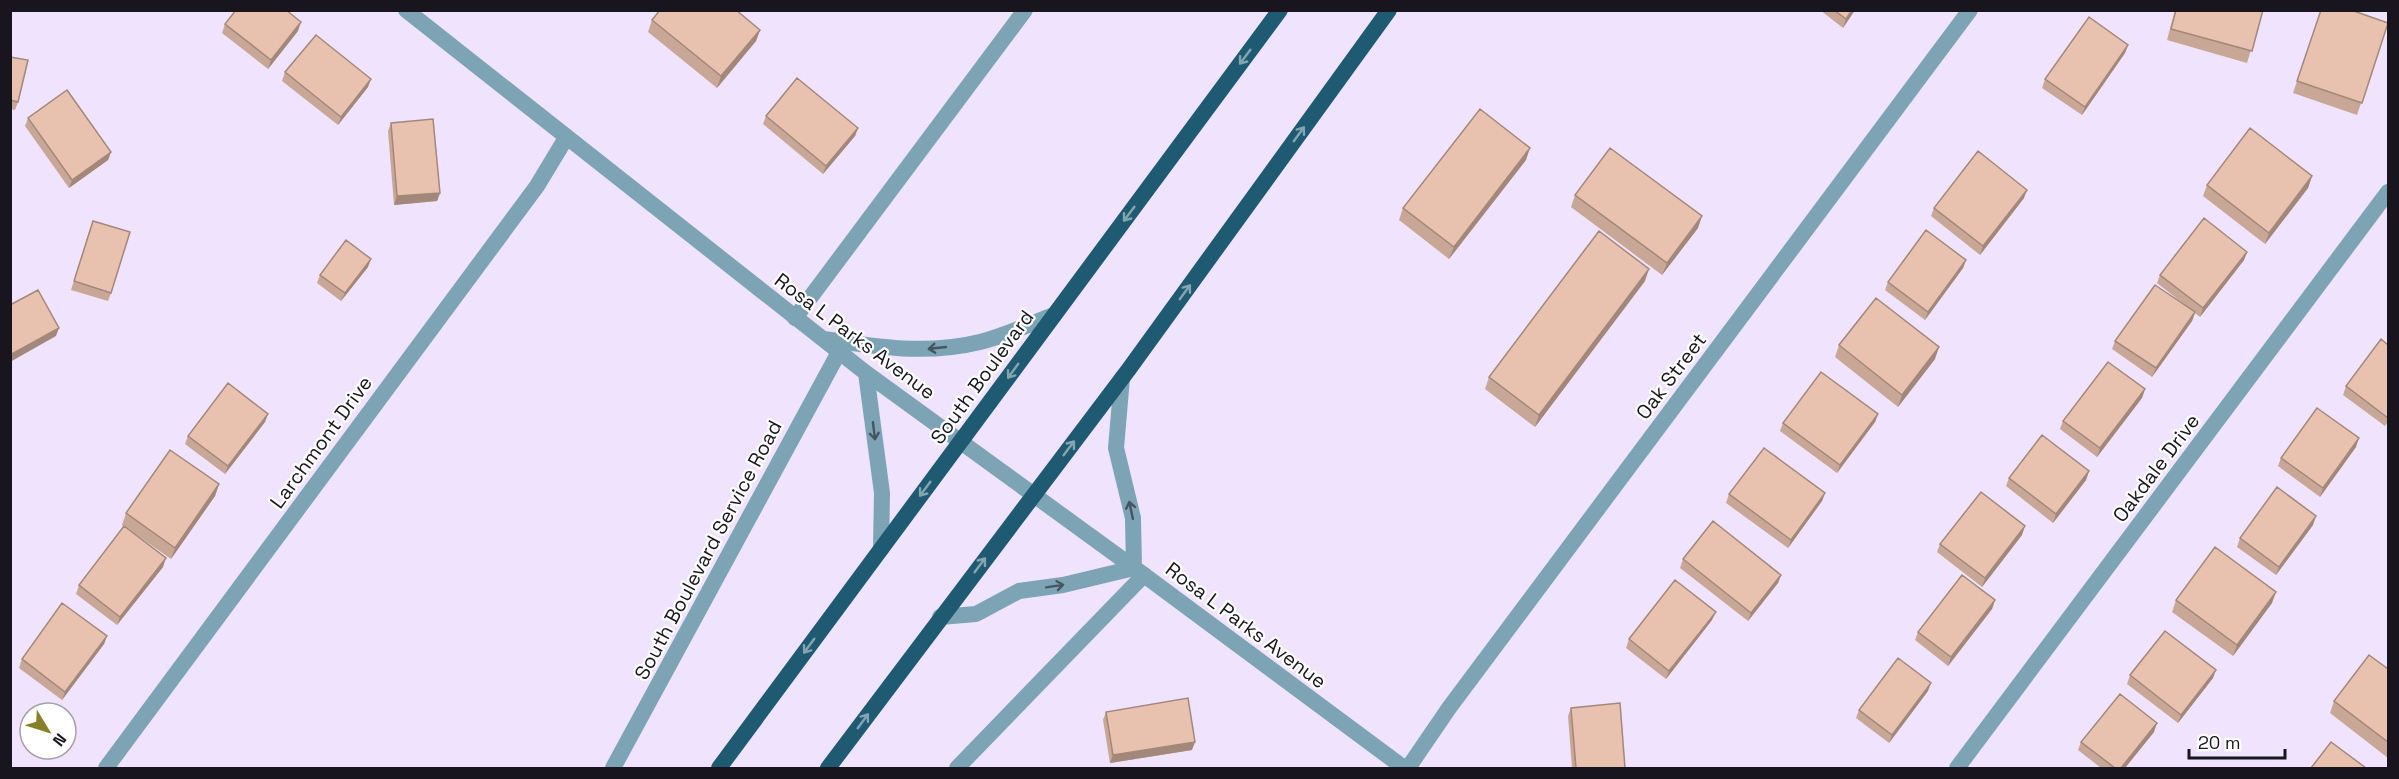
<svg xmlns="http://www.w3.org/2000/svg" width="2399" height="779" font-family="'Space Grotesk',sans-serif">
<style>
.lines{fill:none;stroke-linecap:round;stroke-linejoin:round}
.minor{stroke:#7ca4b5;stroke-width:16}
.tertiary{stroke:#7ca4b5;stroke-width:16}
.trunk{stroke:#1e5b72;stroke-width:16}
.wall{fill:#c8a796}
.shaded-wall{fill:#a2887a}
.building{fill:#e8c2ae;stroke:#a2887a;stroke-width:1.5}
.oneway{stroke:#83a5b1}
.oneway2{stroke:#465562}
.labels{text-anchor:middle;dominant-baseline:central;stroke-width:4.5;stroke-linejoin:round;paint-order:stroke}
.street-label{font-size:20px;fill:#19151f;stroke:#fff}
</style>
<rect width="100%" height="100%" fill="#efe3fe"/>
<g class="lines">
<path class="minor" d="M 795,318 L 1025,10
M 106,768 L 537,186 L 566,138
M 613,768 L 839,352
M 957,768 L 1144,575
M 1408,768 L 1449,708 L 1970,10
M 1957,768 L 2388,192"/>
<path class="tertiary" d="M 406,10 L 866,373 L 1144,575 L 1404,768
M 824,339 C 876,347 927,355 980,342 C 1005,336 1029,324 1054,315
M 866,373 L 882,493 L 881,549
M 940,617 L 976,614 L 1019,591 L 1063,585 L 1134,568 L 1133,518 L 1116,448 L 1122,378"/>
<path class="trunk" d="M 719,768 L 1280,10
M 828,768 L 1129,369 L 1389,10"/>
</g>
<path class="wall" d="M 1820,10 L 1855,10 L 1843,28 Z
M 2175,10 L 2263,10 L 2247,63 L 2167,40 Z
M 2321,10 L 2388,23 L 2357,115 L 2293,93 Z
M 652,20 L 760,30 L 756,41 L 717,88 L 648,32 Z
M 225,24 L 298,31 L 268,69 L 222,33 Z
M 2128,45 L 2125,53 L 2082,115 L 2042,88 L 2045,79 Z
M 10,57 L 18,102 L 15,110 L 10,109 Z
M 285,72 L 368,87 L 338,125 L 282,81 Z
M 766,116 L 858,128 L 855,136 L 823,174 L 763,124 Z
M 28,118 L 111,152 L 108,160 L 69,188 L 25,126 Z
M 391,123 L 440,193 L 437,201 L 394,205 L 388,131 Z
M 1526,160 L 1449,259 L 1399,220 L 1403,208 Z
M 2312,176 L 2308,188 L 2265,244 L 2203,196 L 2207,185 Z
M 1575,195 L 1698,228 L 1662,275 L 1571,207 Z
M 2024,198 L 1980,255 L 1931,216 L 1934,208 Z
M 90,229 L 111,293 L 108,301 L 71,290 Z
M 2247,252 L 2244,260 L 2200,317 L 2195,313 L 2192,321 L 2152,377 L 2112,349 L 2115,341 L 2190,309 L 2157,283 L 2160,275 Z
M 1966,260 L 1963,268 L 1925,320 L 1885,290 L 1888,282 Z
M 368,267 L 341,301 L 317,283 L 320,275 Z
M 1645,281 L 1535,427 L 1485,389 L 1489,377 Z
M 1839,345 L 1935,359 L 1898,407 L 1835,357 Z
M 2388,345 L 2388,422 L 2385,426 L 2343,395 L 2346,386 Z
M 2145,389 L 2142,398 L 2097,457 L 2060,429 L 2063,421 Z
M 1878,414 L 1875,422 L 1837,473 L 1780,431 L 1783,423 Z
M 265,422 L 225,474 L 185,444 L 188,436 Z
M 2356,447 L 2320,497 L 2278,466 L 2281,458 Z
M 2089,471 L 2086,480 L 2053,523 L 2006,486 L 2009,478 Z
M 219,484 L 215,496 L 171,559 L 128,529 L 163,567 L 117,625 L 76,594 L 79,585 L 124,527 L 122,525 L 126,513 Z
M 1825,493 L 1822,501 L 1788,548 L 1726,503 L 1729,494 Z
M 2313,525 L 2276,575 L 2237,547 L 2240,538 Z
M 2022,535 L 1982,587 L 1937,552 L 1940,544 Z
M 1683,559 L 1781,575 L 1778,583 L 1748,621 L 1680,568 Z
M 1995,600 L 1992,609 L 1948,666 L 1915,640 L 1918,632 Z
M 2176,600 L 2272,603 L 2233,656 L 2172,612 Z
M 1712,620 L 1666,679 L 1626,648 L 1629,639 Z
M 107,636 L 104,644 L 62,700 L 19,668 L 22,659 Z
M 2388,669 L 2388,758 L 2330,713 L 2334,701 Z
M 2130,675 L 2213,678 L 2178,723 L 2127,684 Z
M 1928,691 L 1889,743 L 1856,718 L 1859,710 Z
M 1571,708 L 1625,768 L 1572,768 L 1568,716 Z
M 1106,712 L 1192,750 L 1110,763 L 1103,720 Z
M 2154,732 L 2125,768 L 2101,768 L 2078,750 L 2081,742 Z"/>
<path class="shaded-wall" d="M 1852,10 L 1855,10 L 1843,28 L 1846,19 Z
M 301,22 L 298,31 L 268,69 L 271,60 Z
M 760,30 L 756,41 L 717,88 L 721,76 Z
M 2128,45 L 2125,53 L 2082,115 L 2085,107 Z
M 371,79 L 368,87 L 338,125 L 341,117 Z
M 858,128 L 855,136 L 823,174 L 826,166 Z
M 1530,148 L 1526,160 L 1449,259 L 1454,247 Z
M 111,152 L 108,160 L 69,188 L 72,180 Z
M 2312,176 L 2308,188 L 2265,244 L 2269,233 Z
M 2027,190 L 2024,198 L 1980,255 L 1983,246 Z
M 440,193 L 437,201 L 394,205 L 397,196 Z
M 1702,216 L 1698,228 L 1662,275 L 1667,263 Z
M 2247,252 L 2244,260 L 2200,317 L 2203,308 Z
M 371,259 L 368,267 L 341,301 L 345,293 Z
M 1966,260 L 1963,268 L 1925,320 L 1928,312 Z
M 1649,269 L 1645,281 L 1535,427 L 1539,415 Z
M 2195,312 L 2192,321 L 2152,377 L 2156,368 Z
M 59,328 L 56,336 L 10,362 L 10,355 Z
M 1939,347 L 1935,359 L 1898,407 L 1902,395 Z
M 2145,389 L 2142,398 L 2097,457 L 2100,448 Z
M 268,414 L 265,422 L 225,474 L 228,466 Z
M 1878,414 L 1875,422 L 1837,473 L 1840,465 Z
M 2359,438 L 2356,447 L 2320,497 L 2323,488 Z
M 2089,471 L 2086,480 L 2053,523 L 2056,514 Z
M 219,484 L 215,496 L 171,559 L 175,548 Z
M 1825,493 L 1822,501 L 1788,548 L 1791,540 Z
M 2316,516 L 2313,525 L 2276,575 L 2279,567 Z
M 2025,526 L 2022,535 L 1982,587 L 1985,578 Z
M 166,558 L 163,567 L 117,625 L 120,617 Z
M 1781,575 L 1778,583 L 1748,621 L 1751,613 Z
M 2276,592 L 2272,603 L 2233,656 L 2237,645 Z
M 1995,600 L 1992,609 L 1948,666 L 1951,657 Z
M 1716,612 L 1712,620 L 1666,679 L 1669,671 Z
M 107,636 L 104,644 L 62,700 L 65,692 Z
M 2216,670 L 2213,678 L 2178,723 L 2181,715 Z
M 1931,683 L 1928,691 L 1889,743 L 1892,735 Z
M 2157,723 L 2154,732 L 2125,768 L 2121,768 Z
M 1195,742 L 1192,750 L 1110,763 L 1113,755 Z"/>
<path class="building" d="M 236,10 L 286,10 L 301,22 L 271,60 L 225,24 Z
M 660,10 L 736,10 L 760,30 L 721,76 L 652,20 Z
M 1834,10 L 1852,10 L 1846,19 Z
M 2176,10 L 2263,10 L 2252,51 L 2171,29 Z
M 2321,10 L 2351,10 L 2388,23 L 2362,103 L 2297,81 Z
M 2089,17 L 2128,45 L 2085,107 L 2045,79 Z
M 316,35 L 371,79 L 341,117 L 285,72 Z
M 10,57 L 28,60 L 18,102 L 10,100 Z
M 797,78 L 858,128 L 826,166 L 766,116 Z
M 67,90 L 111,152 L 72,180 L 28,118 Z
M 1480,109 L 1530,148 L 1454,247 L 1403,208 Z
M 433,119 L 440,193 L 397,196 L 391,123 Z
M 2250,128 L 2312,176 L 2269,233 L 2207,185 Z
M 1610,148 L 1702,216 L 1667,263 L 1575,195 Z
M 1978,151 L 2027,190 L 1983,246 L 1934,208 Z
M 2204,218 L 2247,252 L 2203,308 L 2160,275 Z
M 93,221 L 130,232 L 111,293 L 74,281 Z
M 1926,230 L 1966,260 L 1928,312 L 1888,282 Z
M 1599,231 L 1649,269 L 1539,415 L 1489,377 Z
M 346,240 L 371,259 L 345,293 L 320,275 Z
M 2155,285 L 2195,312 L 2156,368 L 2115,341 Z
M 38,290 L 59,328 L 10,355 L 10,305 Z
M 1876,298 L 1939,347 L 1902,395 L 1839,345 Z
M 2381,339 L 2388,345 L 2388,418 L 2346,386 Z
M 2108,362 L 2145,389 L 2100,448 L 2063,421 Z
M 1821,372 L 1878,414 L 1840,465 L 1783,423 Z
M 228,383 L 268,414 L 228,466 L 188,436 Z
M 2317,408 L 2359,438 L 2323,488 L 2281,458 Z
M 2042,435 L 2089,471 L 2056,514 L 2009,478 Z
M 1764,448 L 1825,493 L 1791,540 L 1729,494 Z
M 170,450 L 219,484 L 175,548 L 126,513 Z
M 2277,487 L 2316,516 L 2279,567 L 2240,538 Z
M 1981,492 L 2025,526 L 1985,578 L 1940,544 Z
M 1713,521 L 1781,575 L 1751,613 L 1683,559 Z
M 124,526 L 166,558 L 120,617 L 79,585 Z
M 2215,547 L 2276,592 L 2237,645 L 2176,600 Z
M 1962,575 L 1995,600 L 1951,657 L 1918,632 Z
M 1675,580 L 1716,612 L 1669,671 L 1629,639 Z
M 62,603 L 107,636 L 65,692 L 22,659 Z
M 2165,631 L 2216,670 L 2181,715 L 2130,675 Z
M 2369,655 L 2388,669 L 2388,742 L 2334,701 Z
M 1898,658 L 1931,683 L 1892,735 L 1859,710 Z
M 2120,694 L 2157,723 L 2121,768 L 2115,768 L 2081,742 Z
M 1188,698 L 1195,742 L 1113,755 L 1106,712 Z
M 1620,703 L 1625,768 L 1576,768 L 1571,708 Z
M 2331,742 L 2366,768 L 2311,768 Z"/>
<defs><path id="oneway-shaft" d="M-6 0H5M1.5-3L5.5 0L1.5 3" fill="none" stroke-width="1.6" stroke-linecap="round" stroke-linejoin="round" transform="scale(1.5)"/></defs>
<g class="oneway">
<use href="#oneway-shaft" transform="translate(1245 57) rotate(127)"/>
<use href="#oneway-shaft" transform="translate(1299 134) rotate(-54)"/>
<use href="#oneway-shaft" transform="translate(1129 214) rotate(127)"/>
<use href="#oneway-shaft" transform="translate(1185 292) rotate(-54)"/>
<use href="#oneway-shaft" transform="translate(1013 371) rotate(126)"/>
<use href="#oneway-shaft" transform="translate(1069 448) rotate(-53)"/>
<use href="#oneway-shaft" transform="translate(925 489) rotate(127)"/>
<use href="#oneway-shaft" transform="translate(980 565) rotate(-53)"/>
<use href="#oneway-shaft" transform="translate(809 646) rotate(126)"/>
<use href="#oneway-shaft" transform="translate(863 721) rotate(-54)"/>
</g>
<g class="oneway2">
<use href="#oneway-shaft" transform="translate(937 348) rotate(174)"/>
<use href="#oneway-shaft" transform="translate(874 431) rotate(83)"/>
<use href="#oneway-shaft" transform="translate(1131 510) rotate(-102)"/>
<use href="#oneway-shaft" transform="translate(1055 586) rotate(-9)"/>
</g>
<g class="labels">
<g class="street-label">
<text transform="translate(855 336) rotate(37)">Rosa L Parks Avenue</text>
<text transform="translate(1671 376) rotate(-53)">Oak Street</text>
<text transform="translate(982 377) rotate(-54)">South Boulevard</text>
<text transform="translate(321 442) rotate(-54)">Larchmont Drive</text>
<text transform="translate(2156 468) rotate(-53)">Oakdale Drive</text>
<text transform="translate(708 550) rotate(-62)">South Boulevard Service Road</text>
<text transform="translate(1246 625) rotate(37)">Rosa L Parks Avenue</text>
</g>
</g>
<rect width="2399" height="779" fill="none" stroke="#19151f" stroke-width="24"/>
<g transform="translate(48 731) rotate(128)"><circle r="28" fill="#ffffff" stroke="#a3a1a5" stroke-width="1.5"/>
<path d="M0-4.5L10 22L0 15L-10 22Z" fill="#888027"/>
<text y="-9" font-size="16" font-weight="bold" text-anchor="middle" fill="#19151f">N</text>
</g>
<path d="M2189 749v9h96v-9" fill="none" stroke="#19151f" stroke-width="3"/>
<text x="2198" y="749" font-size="18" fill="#19151f" stroke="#ffffff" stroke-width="4.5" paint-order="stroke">20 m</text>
</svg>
